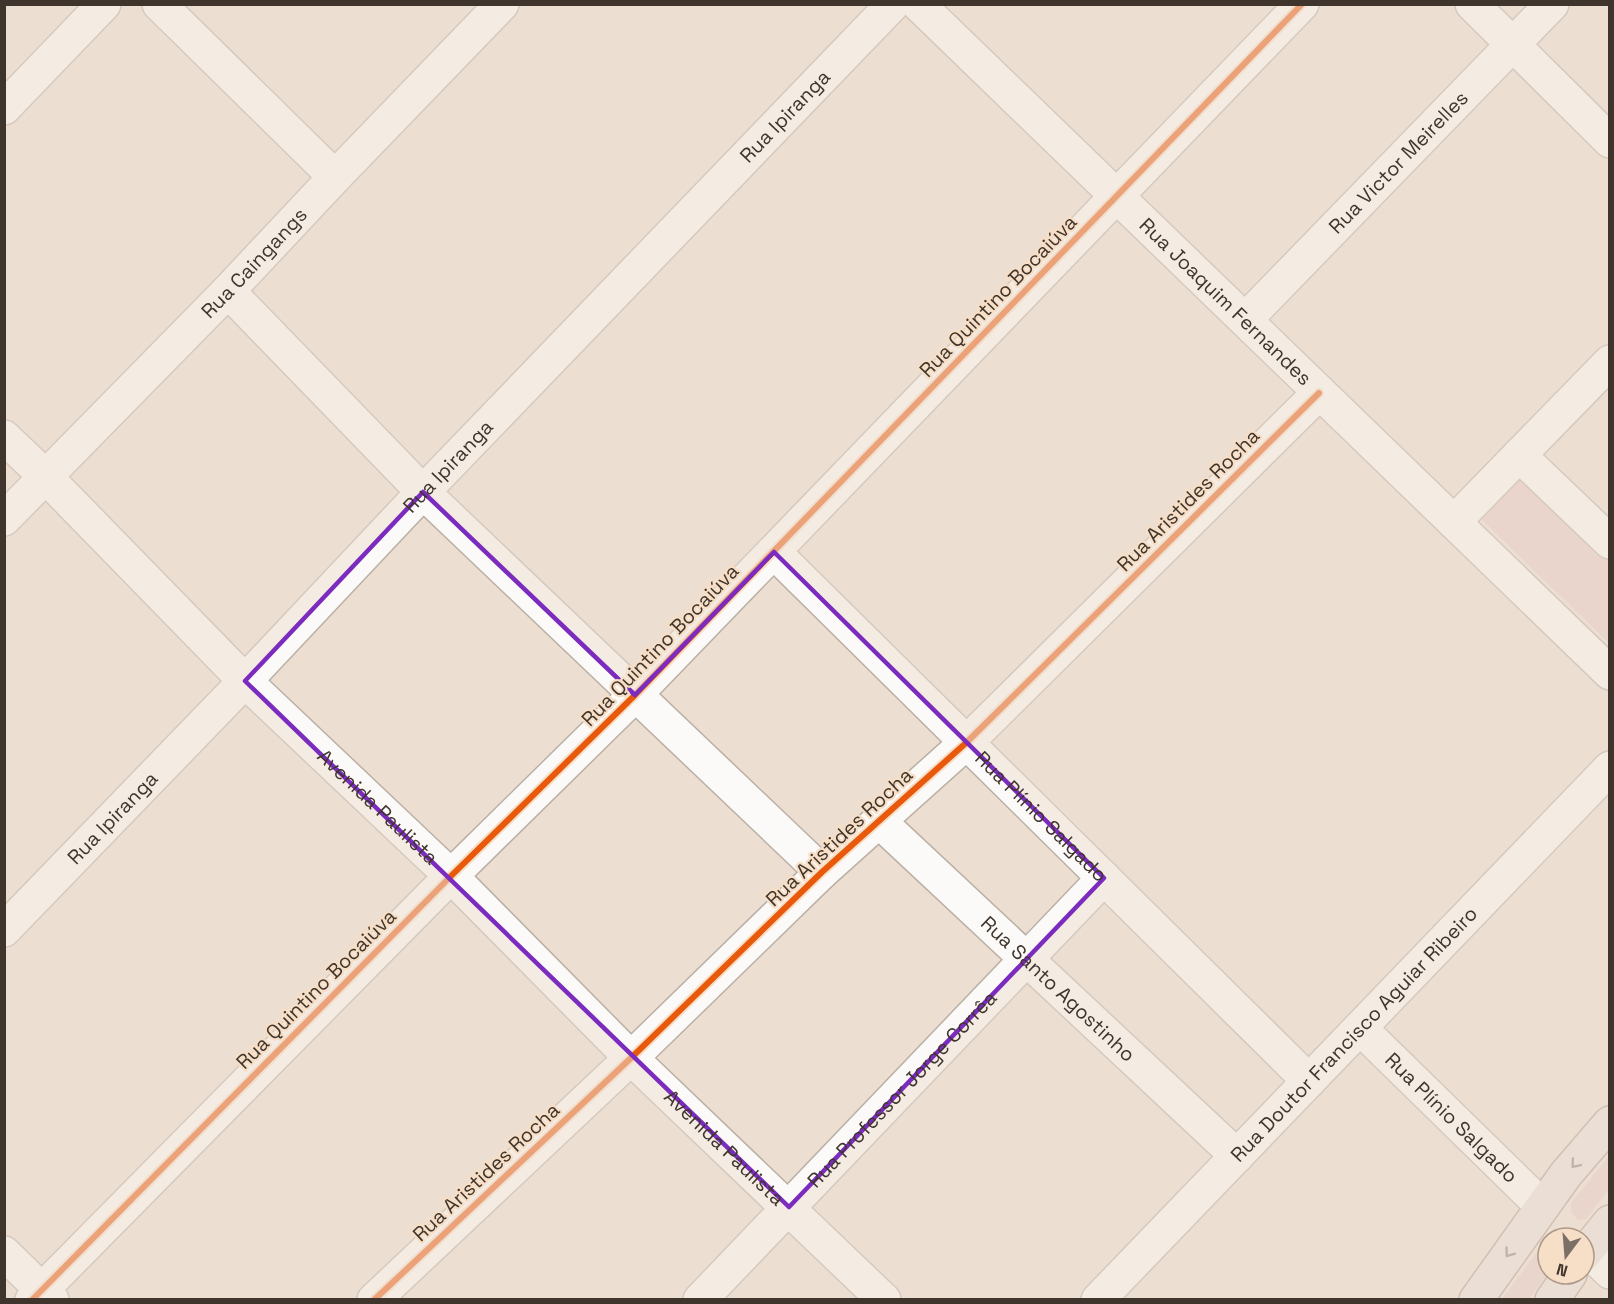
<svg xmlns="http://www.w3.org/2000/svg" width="1614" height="1304" font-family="'Space Grotesk',sans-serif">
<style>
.green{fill:#e5cac6}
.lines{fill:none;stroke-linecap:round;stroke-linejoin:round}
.minor-casing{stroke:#bab0a6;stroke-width:36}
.major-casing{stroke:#ae9a90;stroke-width:36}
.minor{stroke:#fcfaf8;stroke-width:33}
.major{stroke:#e9dfda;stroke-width:33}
.cycleway-casing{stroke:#f7dec6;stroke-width:10}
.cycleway{stroke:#e8590c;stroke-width:6}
.oneway{stroke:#8c827a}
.marked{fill:none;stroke:#7b2cbf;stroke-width:4.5;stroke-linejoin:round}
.labels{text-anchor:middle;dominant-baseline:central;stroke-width:4.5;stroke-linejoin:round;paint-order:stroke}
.street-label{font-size:20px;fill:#3f352c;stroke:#f7dec6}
</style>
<rect width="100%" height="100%" fill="#ecded1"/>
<path class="green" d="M 1524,474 L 1609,557 L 1609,643 L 1481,519 Z
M 1609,1156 L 1609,1190 L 1586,1219 L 1578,1220 L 1571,1212 L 1571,1203 Z
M 1548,1240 L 1548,1273 L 1529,1299 L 1502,1299 L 1545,1241 Z"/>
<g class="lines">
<defs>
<g id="minor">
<path d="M 159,4 L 335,177"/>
<path id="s1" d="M 918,4 L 1610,673"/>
<path d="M 1472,4 L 1610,141"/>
<path d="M 4,108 L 104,4"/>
<path d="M 228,291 L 423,492 L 822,872"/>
<path id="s2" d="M 1245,320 L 1552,4"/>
<path id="s3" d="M 4,437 L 45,476 L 245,681 L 451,876 L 631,1058 L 884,1300"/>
<path d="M 1519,455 L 1610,542"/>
<path id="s4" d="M 4,519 L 228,291 L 335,177 L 502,4"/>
<path d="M 1454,522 L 1610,362"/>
<path id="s5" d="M 774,552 L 1309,1081"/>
<path id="s6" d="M 880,822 L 1237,1156"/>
<path id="s7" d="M 4,930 L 245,681 L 423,492 L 893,4"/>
<path id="s8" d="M 1360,1028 L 1542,1206"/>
<path d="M 1587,1250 L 1610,1272"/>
<path d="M 4,1253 L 52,1300"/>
<path d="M 32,1300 L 451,876 L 635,695 L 1302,4"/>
<path d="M 374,1300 L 631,1058 L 822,872 L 967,742 L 1319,393"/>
<path id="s9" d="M 700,1300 L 1104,878"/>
<path id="s10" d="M 1098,1300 L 1610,768"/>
</g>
<path id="major" d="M 1584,1254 L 1610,1222
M 1476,1300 L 1566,1174 L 1610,1123
M 1552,1300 L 1570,1274"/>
</defs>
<use href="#minor" class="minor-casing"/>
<use href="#major" class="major-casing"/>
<use href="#minor" class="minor"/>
<use href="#major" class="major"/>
<defs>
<path id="cycleway" d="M 32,1300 L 451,876 L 635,695 L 1302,4
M 374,1300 L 631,1058 L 822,872 L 967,742 L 1319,393"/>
</defs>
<use href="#cycleway" class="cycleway-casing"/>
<use href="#cycleway" class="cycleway"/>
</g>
<defs><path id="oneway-chevron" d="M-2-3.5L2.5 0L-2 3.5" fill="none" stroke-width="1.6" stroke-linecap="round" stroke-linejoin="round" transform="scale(1.5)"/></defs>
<g class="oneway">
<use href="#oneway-chevron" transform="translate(1575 1164) rotate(130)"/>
<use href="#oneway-chevron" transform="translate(1509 1253) rotate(126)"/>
</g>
<path d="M0 0H1614V1304H0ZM 423,492 L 635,695 L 774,552 L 1104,878 L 789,1207 L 245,681 Z" fill="#ecded1" fill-opacity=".55" fill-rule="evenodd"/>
<path class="marked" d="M 423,492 L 635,695 L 774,552 L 1104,878 L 789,1207 L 245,681 Z"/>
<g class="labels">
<g class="street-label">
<text stroke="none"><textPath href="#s7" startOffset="1128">Rua Ipiranga</textPath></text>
<text stroke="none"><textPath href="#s2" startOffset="220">Rua Victor Meirelles</textPath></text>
<text stroke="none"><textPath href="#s4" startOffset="358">Rua Caingangs</textPath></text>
<text transform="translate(998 296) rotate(-46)">Rua Quintino Bocaiúva</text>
<text stroke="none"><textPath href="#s1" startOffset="428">Rua Joaquim Fernandes</textPath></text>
<text stroke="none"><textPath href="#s7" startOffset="642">Rua Ipiranga</textPath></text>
<text transform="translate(1188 500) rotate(-45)">Rua Aristides Rocha</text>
<text transform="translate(660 645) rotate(-46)">Rua Quintino Bocaiúva</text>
<text stroke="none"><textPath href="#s3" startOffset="526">Avenida Paulista</textPath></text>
<text stroke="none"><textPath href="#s5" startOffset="376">Rua Plínio Salgado</textPath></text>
<text stroke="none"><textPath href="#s7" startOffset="156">Rua Ipiranga</textPath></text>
<text transform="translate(839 837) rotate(-43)">Rua Aristides Rocha</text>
<text stroke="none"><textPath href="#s6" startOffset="244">Rua Santo Agostinho</textPath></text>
<text transform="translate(316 989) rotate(-45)">Rua Quintino Bocaiúva</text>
<text stroke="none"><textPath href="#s10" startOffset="369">Rua Doutor Francisco Aguiar Ribeiro</textPath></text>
<text stroke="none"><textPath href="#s9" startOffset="292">Rua Professor Jorge Corrêa</textPath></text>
<text stroke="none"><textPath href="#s8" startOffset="128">Rua Plínio Salgado</textPath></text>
<text stroke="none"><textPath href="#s3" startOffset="1012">Avenida Paulista</textPath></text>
<text transform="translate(486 1172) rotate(-43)">Rua Aristides Rocha</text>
</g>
</g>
<rect width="1614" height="1304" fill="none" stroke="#3f352c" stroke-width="12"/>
<g transform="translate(1566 1256) rotate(196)"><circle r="28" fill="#f7dec6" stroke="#ad9a88" stroke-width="1.5"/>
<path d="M0-4.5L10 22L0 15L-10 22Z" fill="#7c7066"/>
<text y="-9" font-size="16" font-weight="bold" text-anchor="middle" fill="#3f352c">N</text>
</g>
</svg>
